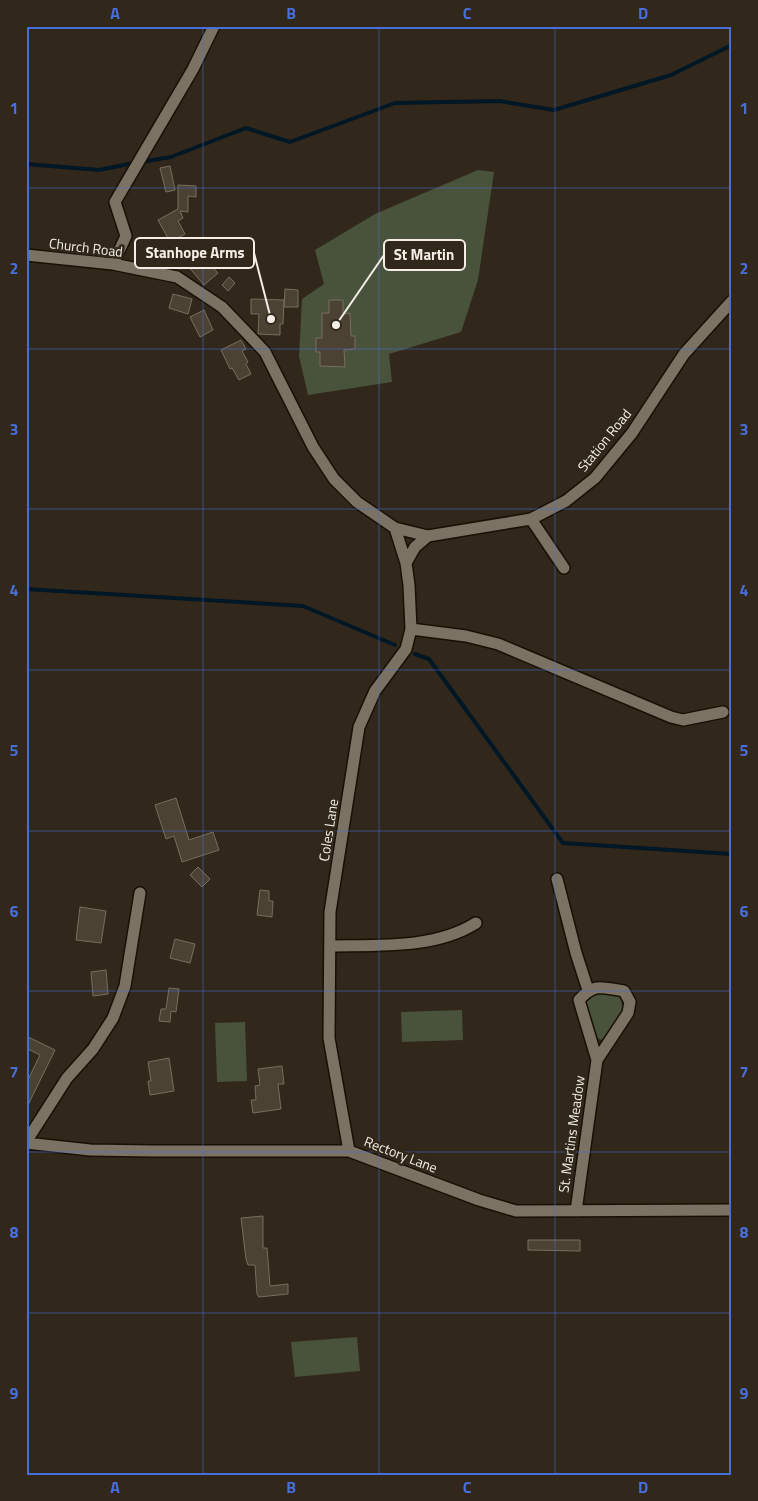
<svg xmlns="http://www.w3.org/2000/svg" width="758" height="1501" font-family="'Titillium Web',sans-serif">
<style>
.green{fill:#49523a}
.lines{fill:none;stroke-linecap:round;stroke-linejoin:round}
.stream{stroke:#001725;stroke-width:4}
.building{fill:#4b4234;stroke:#786e5f}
.minor-casing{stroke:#191005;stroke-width:14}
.minor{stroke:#7c7263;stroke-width:11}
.grid{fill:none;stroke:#486edb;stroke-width:1;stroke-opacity:0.55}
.labels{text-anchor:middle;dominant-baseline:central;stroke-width:5;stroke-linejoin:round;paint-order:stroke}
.street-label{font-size:14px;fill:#f4eee6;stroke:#31281b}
.leader{fill:none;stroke:#f4eee6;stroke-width:2}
.callout-dot{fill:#f4eee6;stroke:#31281b;stroke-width:2}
.callout{fill:#31281b;stroke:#f4eee6;stroke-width:2}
.callout-label{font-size:15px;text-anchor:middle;font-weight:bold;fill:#f4eee6}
.neatline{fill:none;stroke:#486edb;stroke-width:2}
.grid-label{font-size:16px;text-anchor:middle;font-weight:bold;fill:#486edb}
</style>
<rect width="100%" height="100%" fill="#31281b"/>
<path class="green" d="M 478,170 L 494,172 L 478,280 L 461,332 L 389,354 L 392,382 L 308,395 L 299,356 L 302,299 L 324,284 L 315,250 L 375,214 Z
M 601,992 L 618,996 C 630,1009 613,1031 601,1040 L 596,1037 L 586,1000 L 588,996 Z
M 462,1010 L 463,1040 L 402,1042 L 401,1012 Z
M 245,1022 L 247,1081 L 217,1082 L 215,1023 Z
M 357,1337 L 360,1371 L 295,1377 L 291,1342 Z"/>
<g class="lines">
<path class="stream" d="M 141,162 L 171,157 L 246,128 L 290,142 L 395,103 L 499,101 L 554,110 L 671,75 L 732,45
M 26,164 L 99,170 L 134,163
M 26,589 L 303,606 L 395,645
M 415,654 L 429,659 L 563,843 L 732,854"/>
</g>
<path class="building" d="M 170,166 L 175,190 L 166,192 L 160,168 Z
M 178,185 L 196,186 L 196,197 L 188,196 L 188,212 L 180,211 L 183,218 L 178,221 L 185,234 L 170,242 L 158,220 L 178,209 Z
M 197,256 L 207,268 L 210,265 L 218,273 L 204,285 L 187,265 Z
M 229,277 L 235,283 L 228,291 L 222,285 Z
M 285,289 L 298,290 L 298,307 L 284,307 Z
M 173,294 L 192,299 L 188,314 L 169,308 Z
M 251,299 L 284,300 L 283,324 L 280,324 L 280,335 L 258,334 L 259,314 L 251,314 Z
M 329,300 L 343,300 L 343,314 L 350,313 L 351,336 L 355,336 L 355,349 L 344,350 L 345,367 L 320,366 L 320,352 L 316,352 L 316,338 L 322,338 L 322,313 L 329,313 Z
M 204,310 L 213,330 L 200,337 L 190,317 Z
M 241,340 L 246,349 L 242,351 L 248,362 L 246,364 L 251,374 L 239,380 L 232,368 L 230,369 L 221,350 Z
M 176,798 L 189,840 L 213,832 L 219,850 L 182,862 L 174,836 L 166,839 L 155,805 Z
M 198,867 L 210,879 L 202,887 L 190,875 Z
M 260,890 L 269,891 L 269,901 L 273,901 L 272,917 L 257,915 Z
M 80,907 L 106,911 L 101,943 L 76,940 Z
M 175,939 L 195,944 L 190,963 L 170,958 Z
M 106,970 L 108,994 L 93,996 L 91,972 Z
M 169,988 L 179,989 L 176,1012 L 171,1011 L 170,1022 L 159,1021 L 161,1009 L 166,1009 Z
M 26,1036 L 55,1050 L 26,1109 L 26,1084 L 40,1055 L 26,1048 Z
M 169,1058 L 174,1091 L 150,1095 L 148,1081 L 151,1081 L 148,1062 Z
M 282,1066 L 284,1084 L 278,1084 L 281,1109 L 253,1113 L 251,1100 L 256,1100 L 255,1086 L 260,1085 L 258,1069 Z
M 263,1216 L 263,1248 L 267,1248 L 270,1286 L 288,1284 L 288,1294 L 259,1297 L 257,1294 L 255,1265 L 248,1265 L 246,1259 L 241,1218 Z
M 528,1240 L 580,1240 L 580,1251 L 528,1250 Z"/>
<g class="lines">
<defs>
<path id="minor" d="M 26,255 L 113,264 L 177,277 L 222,307 L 265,352 L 313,447 L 334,479 L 357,502 L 395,528 L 428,536 L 531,519 L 566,501 L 595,478 L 632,433 L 684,354 L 732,301
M 113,264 L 126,236 L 115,202 L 193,69 L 214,26
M 531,519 L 564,568
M 406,563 L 415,547 L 428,536
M 411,629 L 466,636 L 498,644 L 671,717 L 683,720 L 723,712
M 557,879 L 576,953 L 588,990
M 331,946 C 378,945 435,949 476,923
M 26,1142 L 67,1078 L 93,1049 L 113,1018 L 125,986 L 140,893
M 26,1143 L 90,1150 L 152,1151 L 349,1151 L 479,1200 L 516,1211 L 732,1210
M 349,1151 L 329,1038 L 330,912 L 359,727 L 375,691 L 406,649 L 411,629 L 409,585 L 406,563 L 395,528
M 576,1211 L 597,1060 L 628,1013 L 630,1002 L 624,991 C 602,988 595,982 579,1000 L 597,1060"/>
</defs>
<use href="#minor" class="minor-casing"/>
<use href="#minor" class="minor"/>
</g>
<path class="grid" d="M 203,26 L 203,1475M 379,26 L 379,1475M 555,26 L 555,1475M 26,188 L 732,188M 26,349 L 732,349M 26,509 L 732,509M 26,670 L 732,670M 26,831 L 732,831M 26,991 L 732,991M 26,1152 L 732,1152M 26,1313 L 732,1313"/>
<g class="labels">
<g class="street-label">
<text transform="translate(86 247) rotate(7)">Church Road</text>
<text transform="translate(604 440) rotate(-51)">Station Road</text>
<text transform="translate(328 830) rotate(-81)">Coles Lane</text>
<text transform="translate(571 1134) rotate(-82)">St. Martins Meadow</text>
<text transform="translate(401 1154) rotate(21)">Rectory Lane</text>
</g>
</g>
<path class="leader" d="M271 319L254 253M336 325L384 255"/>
<g class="callout-dot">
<circle cx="271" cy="319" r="5"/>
<circle cx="336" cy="325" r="5"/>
</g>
<g class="callout">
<rect x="135" y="238" width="119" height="30" rx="5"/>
<rect x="384" y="240" width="81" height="30" rx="5"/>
</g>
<g class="callout-label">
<text x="195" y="258">Stanhope Arms</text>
<text x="424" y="260">St Martin</text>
</g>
<rect width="758" height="1501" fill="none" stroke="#31281b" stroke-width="55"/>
<rect x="28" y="28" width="702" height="1446" class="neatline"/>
<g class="grid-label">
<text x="115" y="19">A</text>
<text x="291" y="19">B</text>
<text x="467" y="19">C</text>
<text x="643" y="19">D</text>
<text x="14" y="114">1</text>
<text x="744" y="114">1</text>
<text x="14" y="274">2</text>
<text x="744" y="274">2</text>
<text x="14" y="435">3</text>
<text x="744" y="435">3</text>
<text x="14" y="596">4</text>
<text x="744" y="596">4</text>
<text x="14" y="756">5</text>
<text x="744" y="756">5</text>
<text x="14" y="917">6</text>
<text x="744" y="917">6</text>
<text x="14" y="1078">7</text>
<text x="744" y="1078">7</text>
<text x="14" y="1238">8</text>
<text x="744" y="1238">8</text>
<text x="14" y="1399">9</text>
<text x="744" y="1399">9</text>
<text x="115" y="1493">A</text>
<text x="291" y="1493">B</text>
<text x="467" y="1493">C</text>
<text x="643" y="1493">D</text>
</g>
</svg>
